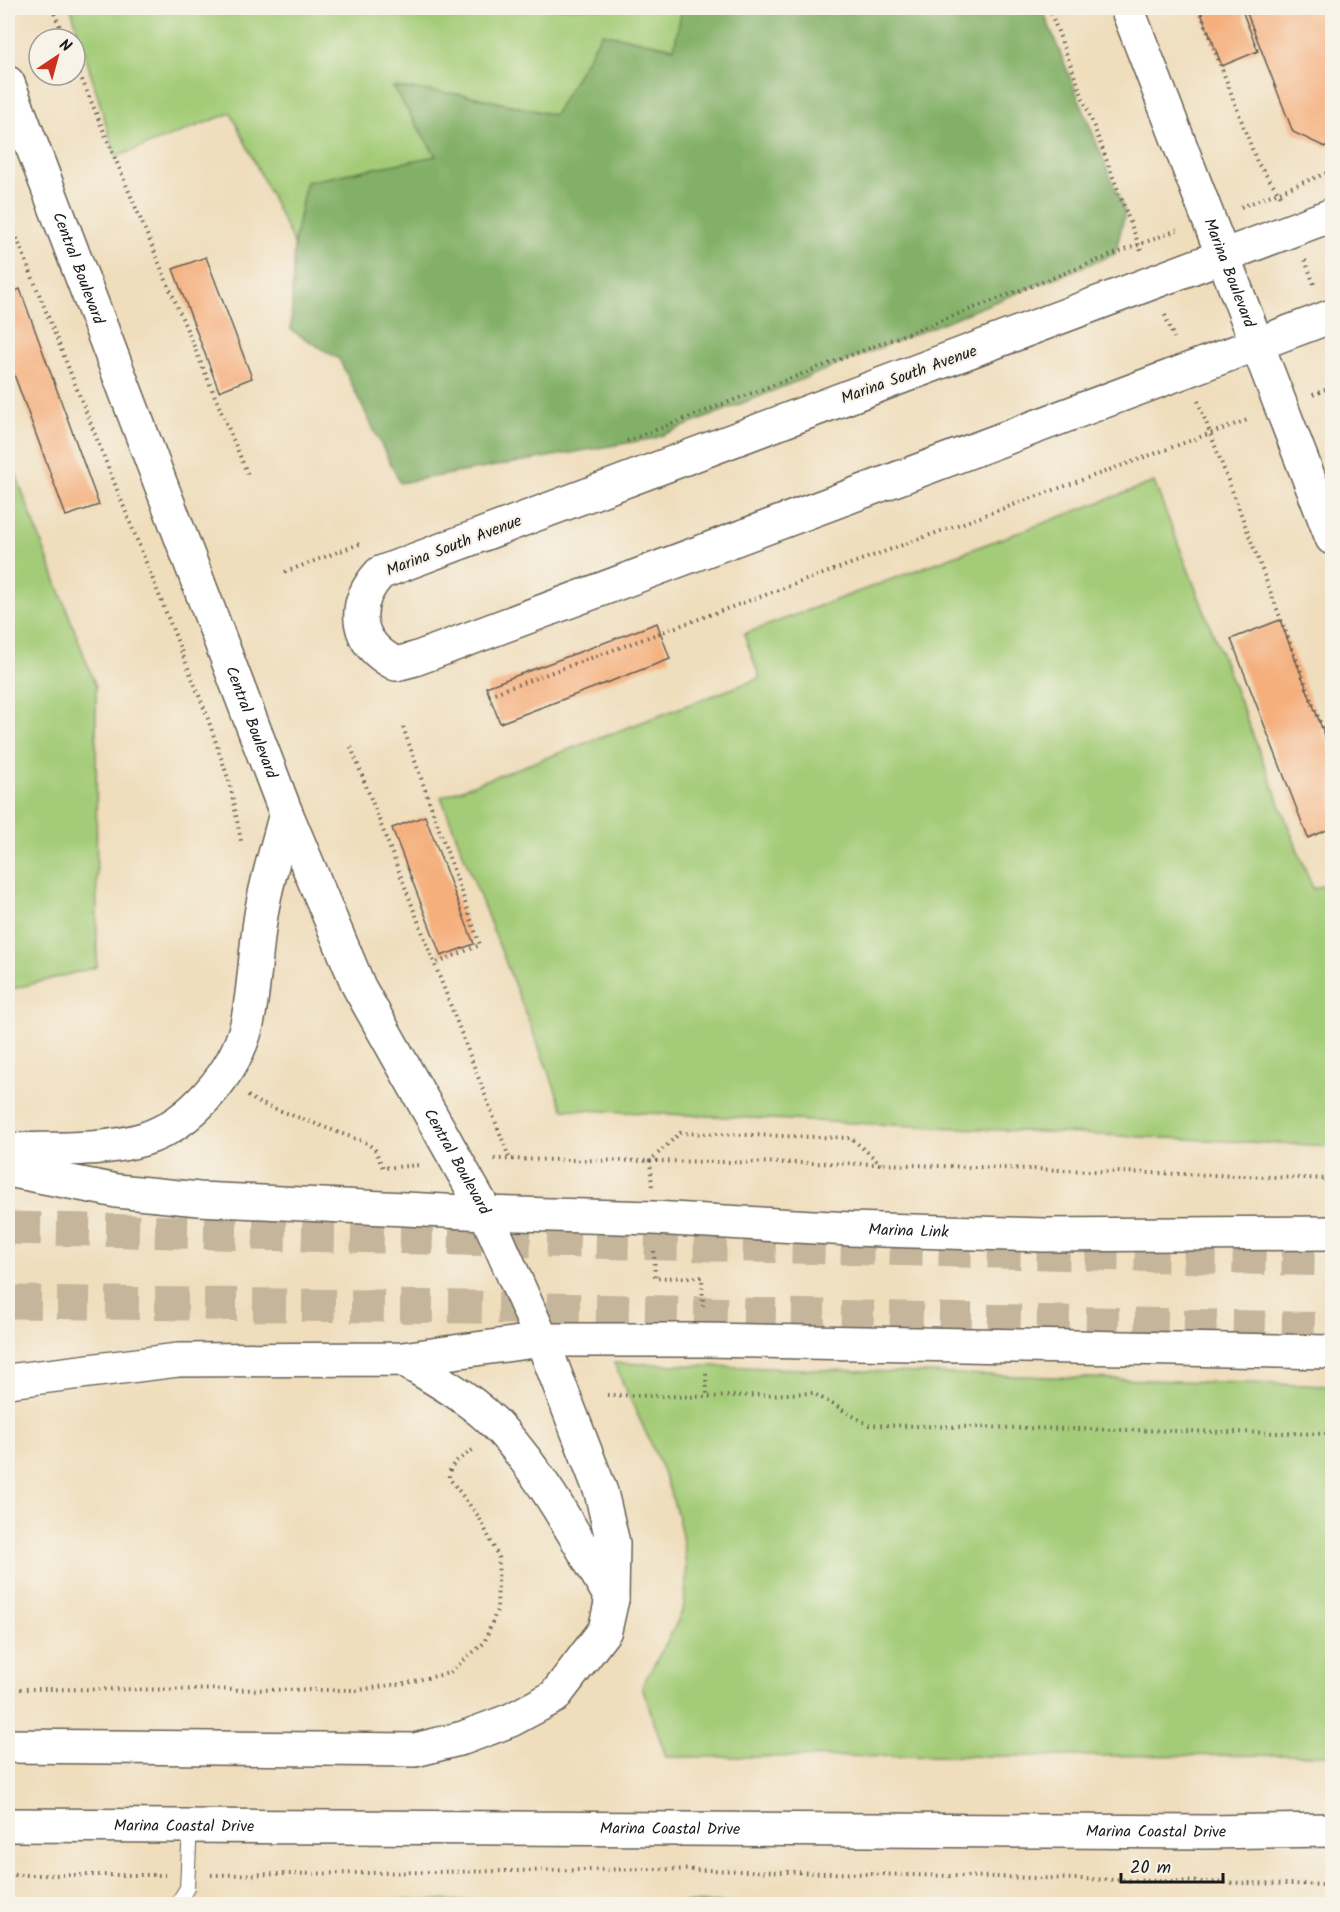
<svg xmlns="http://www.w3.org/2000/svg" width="1340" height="1912" font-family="Kalam,sans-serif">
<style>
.green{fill:#a4cc78;stroke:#60744a;stroke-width:1.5}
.forest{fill:#83b068;stroke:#506642;stroke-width:1.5}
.building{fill:#f5af7d}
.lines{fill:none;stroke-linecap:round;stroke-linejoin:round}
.highway-tunnel{stroke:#c5b69b;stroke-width:33;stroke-dasharray:33 16;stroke-linecap:butt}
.lane-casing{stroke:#666054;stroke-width:16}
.secondary-casing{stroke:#666054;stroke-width:36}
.primary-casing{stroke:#666054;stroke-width:36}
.highway-casing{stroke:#666054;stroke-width:36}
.path{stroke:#666054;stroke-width:4;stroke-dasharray:1.5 4.5;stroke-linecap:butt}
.lane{stroke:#fff;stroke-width:14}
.secondary{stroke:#fff;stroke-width:33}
.primary{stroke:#fff;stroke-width:33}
.highway{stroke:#fff;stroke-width:33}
.labels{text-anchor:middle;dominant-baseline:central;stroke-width:4.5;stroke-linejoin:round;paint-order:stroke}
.street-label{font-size:16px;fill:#1c1c1c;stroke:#f7f3e8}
</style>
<rect width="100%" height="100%" fill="#f7f3e8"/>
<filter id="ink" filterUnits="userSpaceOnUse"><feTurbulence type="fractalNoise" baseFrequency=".0167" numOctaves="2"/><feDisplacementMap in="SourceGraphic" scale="12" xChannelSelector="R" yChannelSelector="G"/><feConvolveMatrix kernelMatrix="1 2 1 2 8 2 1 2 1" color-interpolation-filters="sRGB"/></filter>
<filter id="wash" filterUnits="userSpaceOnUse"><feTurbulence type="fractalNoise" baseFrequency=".008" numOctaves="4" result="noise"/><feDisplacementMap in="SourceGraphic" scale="24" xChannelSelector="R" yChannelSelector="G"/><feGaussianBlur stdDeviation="1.35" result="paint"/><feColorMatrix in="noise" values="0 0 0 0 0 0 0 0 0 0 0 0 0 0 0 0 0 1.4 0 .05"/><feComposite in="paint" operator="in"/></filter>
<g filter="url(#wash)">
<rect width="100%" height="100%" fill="#efddbb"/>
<path class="green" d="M 71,8 L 682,8 L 675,48 L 602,33 L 555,115 L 466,95 L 393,88 L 437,156 L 306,182 L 294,244 L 231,113 L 116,157 Z
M 8,454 L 96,687 L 97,967 L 8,990 Z
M 1154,482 L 1313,889 L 1332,882 L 1332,1146 L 563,1109 L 441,797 L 760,678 L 744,634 Z
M 614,1363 L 1332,1386 L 1332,1755 L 666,1757 L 642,1686 C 651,1669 681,1620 684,1605 C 697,1519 646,1438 614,1363 Z
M 301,1899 L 822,1904 L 301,1904 Z"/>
<path class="forest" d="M 682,8 L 1042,8 L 1125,213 L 1115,254 L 655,438 L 400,483 L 339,359 L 291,330 L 294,244 L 306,182 L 436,156 L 393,87 L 466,95 L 554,115 L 602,33 L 674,48 Z"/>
<g id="blocks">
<path class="building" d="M 1199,8 L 1241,8 L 1258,51 L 1222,66 Z
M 1245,8 L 1332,8 L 1332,144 L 1325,147 L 1293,132 Z
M 206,257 L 252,378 L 219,391 L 173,269 Z
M 20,289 L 99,505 L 66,516 L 8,358 L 8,294 Z
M 1280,620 L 1332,754 L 1332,828 L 1308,838 L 1231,639 Z
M 657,623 L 670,659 L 500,723 L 486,687 Z
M 425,816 L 474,944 L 441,956 L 392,828 Z"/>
</g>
</g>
<g filter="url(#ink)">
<use href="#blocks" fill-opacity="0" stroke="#666054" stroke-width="1.5"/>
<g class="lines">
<path class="highway-tunnel" d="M 8,1228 L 1332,1260
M 8,1302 L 471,1307 L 1332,1329"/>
<defs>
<path id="lane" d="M 177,1904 L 187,1888 L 190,1826"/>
<g id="secondary">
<path d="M 1332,215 L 380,573 C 350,606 355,643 396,664 L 415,659 L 1332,316"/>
<path d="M 8,1746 L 415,1750 L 463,1738 L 511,1720 L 554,1697 L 605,1630 L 612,1599 L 613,1543 L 601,1492 L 542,1340"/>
<path id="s1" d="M 8,1825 L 1208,1832 L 1332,1830"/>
</g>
<g id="primary">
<path id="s2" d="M 1127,8 L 1332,538"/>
<path id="s3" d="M 8,83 L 286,813 L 359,987 L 486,1213 L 542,1340 L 705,1340 L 1332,1352"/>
<path id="s4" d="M 486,1213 L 653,1218 L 850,1229 L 1045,1235 L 1332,1233"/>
</g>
<path id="highway" d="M 8,1150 C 52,1148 101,1152 144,1139 C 191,1124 236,1071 247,1024 C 255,988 255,951 261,915 C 266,881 278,846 286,813
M 8,1170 L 117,1191 L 199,1199 L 486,1213
M 402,1359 C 437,1380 474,1400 502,1431 C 547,1481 578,1542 612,1599
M 8,1381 L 178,1360 L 402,1359 L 542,1340"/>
</defs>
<use href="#lane" class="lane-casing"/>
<use href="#secondary" class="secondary-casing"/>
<use href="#primary" class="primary-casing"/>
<use href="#highway" class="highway-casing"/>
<path class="path" d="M 52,8 L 65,39
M 1049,8 L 1141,251
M 1199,8 L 1257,162 L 1283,199
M 75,63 L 248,475
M 1241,207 L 1332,171
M 8,216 L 206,713 L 230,784 L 241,841
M 1305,260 L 1315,287
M 1165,315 L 1174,338
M 1313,395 L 1332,387
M 1198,401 L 1332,754
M 627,441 L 1177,230
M 285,572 L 362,543
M 489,695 L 1250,419
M 403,727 L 480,945 L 434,964
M 351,747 L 509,1157
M 248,1096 L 257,1102 L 367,1143 L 375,1150 L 383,1168 L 420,1165
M 494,1159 L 881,1164 L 1332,1179
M 652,1186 L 650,1161 L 680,1133 L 851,1138 L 881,1164
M 654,1251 L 655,1278 L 702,1277 L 703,1306
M 706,1374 L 707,1397
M 607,1395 L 707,1397 L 813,1393 L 869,1425 L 1332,1434
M 8,1689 L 358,1690 L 405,1683 L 449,1673 L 484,1643 L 497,1610 L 499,1558 L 479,1517 L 449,1478 C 448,1463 463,1457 474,1449
M 8,1875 L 165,1875
M 211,1875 L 659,1869 L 1332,1885"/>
<use href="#lane" class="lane"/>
<use href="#secondary" class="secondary"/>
<use href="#primary" class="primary"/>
<use href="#highway" class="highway"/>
</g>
</g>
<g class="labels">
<g class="street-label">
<text stroke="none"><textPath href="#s3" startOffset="198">Central Boulevard</textPath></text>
<text stroke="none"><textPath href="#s2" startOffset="284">Marina Boulevard</textPath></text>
<text transform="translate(909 375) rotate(-20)">Marina South Avenue</text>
<text transform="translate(454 546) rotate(-21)">Marina South Avenue</text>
<text stroke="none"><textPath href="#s3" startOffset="684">Central Boulevard</textPath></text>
<text stroke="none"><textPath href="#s3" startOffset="1170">Central Boulevard</textPath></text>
<text stroke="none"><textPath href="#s4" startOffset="423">Marina Link</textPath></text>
<text stroke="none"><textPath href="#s1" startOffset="176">Marina Coastal Drive</textPath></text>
<text stroke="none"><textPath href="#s1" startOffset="662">Marina Coastal Drive</textPath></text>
<text stroke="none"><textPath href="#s1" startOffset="1148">Marina Coastal Drive</textPath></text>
</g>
</g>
<rect width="1340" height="1912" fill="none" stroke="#f7f3e8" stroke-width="30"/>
<g transform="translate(57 57) rotate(36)"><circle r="28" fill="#f7f3e8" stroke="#9f9d96" stroke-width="1.5"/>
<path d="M0-4.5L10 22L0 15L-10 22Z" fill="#c8321e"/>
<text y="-9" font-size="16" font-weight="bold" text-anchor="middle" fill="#1c1c1c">N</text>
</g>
<path d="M1121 1873v9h102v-9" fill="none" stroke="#1c1c1c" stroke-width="3"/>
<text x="1130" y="1873" font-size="18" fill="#1c1c1c" stroke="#f7f3e8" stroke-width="4.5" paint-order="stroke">20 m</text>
</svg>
